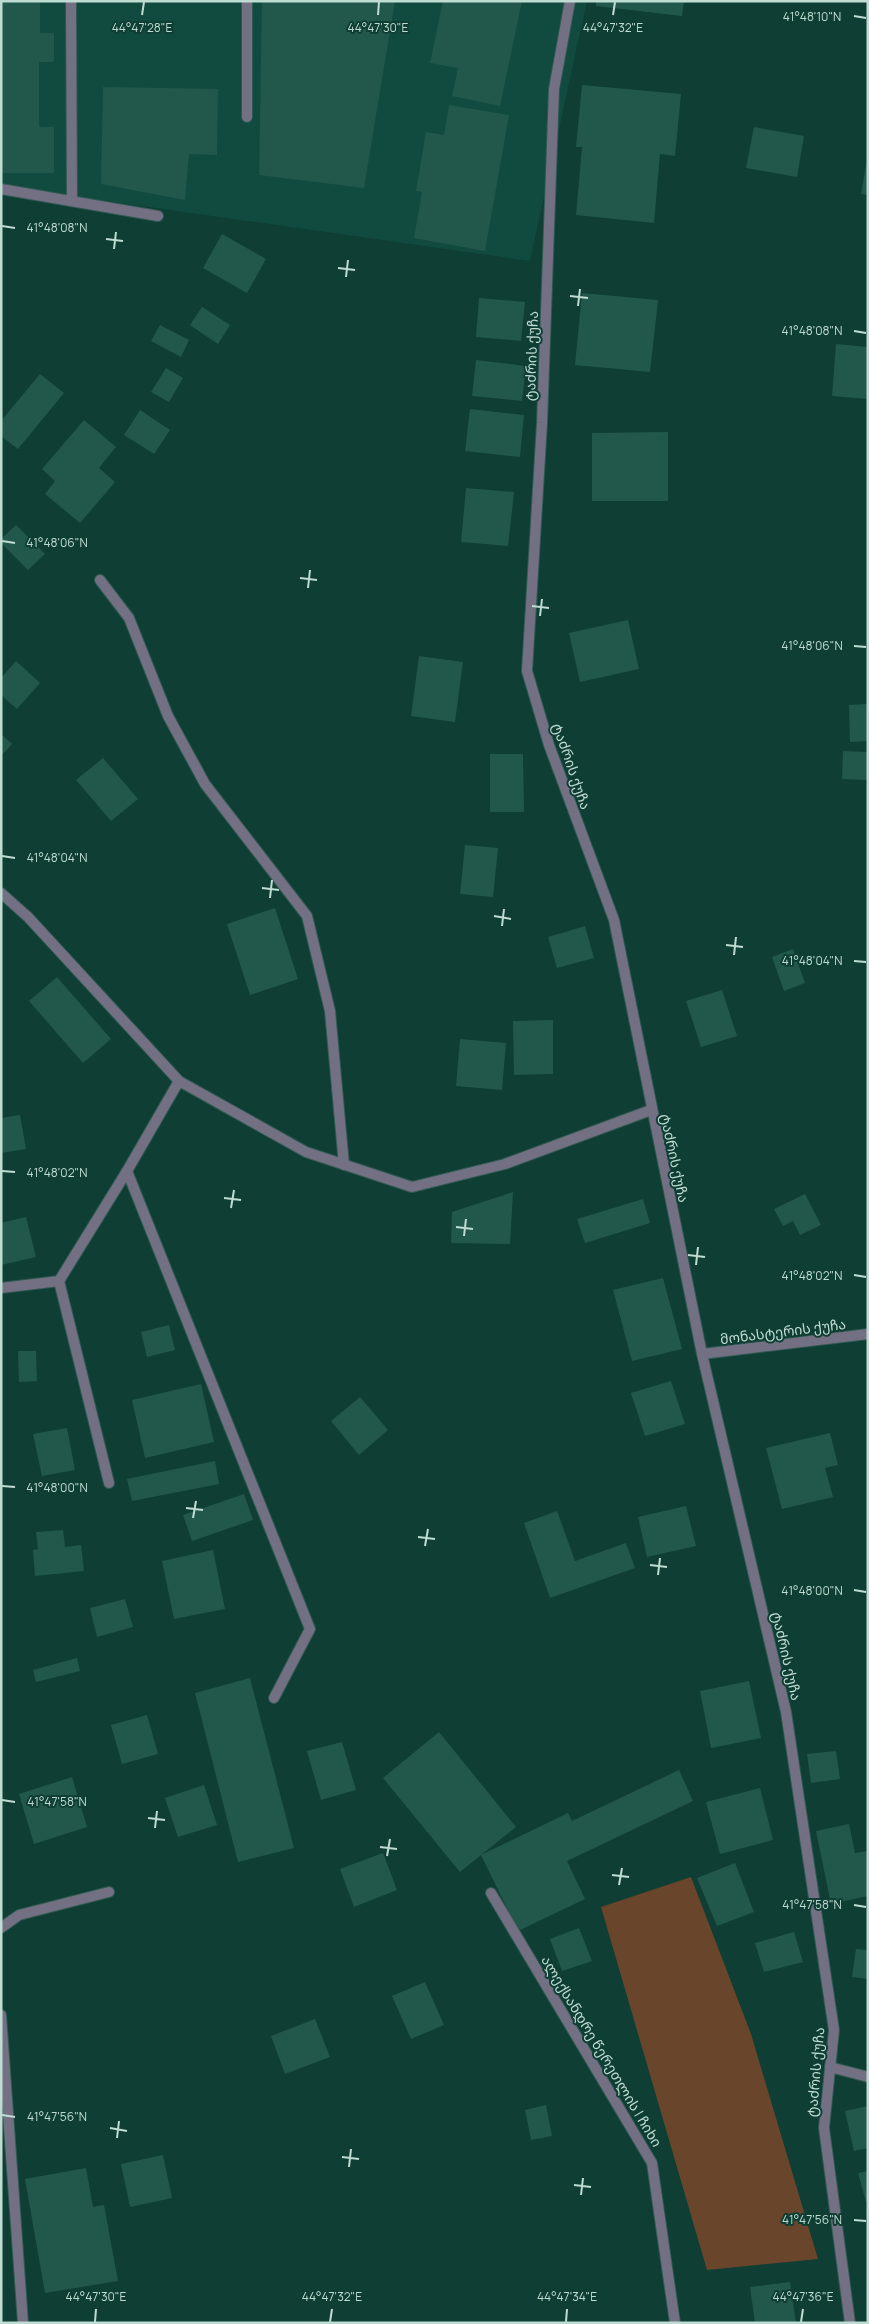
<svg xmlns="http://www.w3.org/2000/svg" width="869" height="2324" font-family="Manrope,'Noto Sans Georgian',sans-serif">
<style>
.built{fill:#114a3f}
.green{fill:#69452b}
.building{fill:#22584c}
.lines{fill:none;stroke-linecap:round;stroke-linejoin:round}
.service-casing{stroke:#2f5a51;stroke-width:12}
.minor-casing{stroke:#2f5a51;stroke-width:12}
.service{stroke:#747083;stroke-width:10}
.minor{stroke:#747083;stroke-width:10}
.ticks{fill:none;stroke:#bfdcd3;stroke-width:2}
.labels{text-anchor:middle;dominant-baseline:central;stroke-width:4;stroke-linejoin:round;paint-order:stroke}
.street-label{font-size:14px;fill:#bfdcd3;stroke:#0f3e34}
.ticks-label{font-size:12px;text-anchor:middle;fill:#bfdcd3;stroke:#0f3e34;stroke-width:4;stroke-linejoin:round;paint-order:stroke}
</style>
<rect width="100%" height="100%" fill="#0f3e34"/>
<path class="built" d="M 1,1 L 587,1 L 530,261 L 1,186 Z"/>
<path class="green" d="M 691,1877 L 751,2034 L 818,2259 L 707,2270 L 601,1907 Z"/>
<path class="building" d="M 1,1 L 40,2 L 40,33 L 54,33 L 54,62 L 39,62 L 39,127 L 54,127 L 54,173 L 1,173 Z
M 262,1 L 395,1 L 364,188 L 259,175 Z
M 443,1 L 522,1 L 500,106 L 452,96 L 458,68 L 430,63 Z
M 596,1 L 684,1 L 682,16 L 596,6 Z
M 582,85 L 681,94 L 675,156 L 660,154 L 654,223 L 576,215 L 582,147 L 576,147 Z
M 103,87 L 218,89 L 217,155 L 189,154 L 185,200 L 101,184 Z
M 449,105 L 509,115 L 485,251 L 414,238 L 422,192 L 416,191 L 426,132 L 444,135 Z
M 754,127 L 804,136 L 797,177 L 746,168 Z
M 867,159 L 868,159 L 868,195 L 861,194 Z
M 222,234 L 266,259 L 247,293 L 203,268 Z
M 582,293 L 658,300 L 650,372 L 575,365 Z
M 479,298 L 525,302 L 521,341 L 476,337 Z
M 202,307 L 230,325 L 218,344 L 190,325 Z
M 160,325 L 189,340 L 181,357 L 151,341 Z
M 836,344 L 868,347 L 868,399 L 832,396 Z
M 476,360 L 526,366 L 522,401 L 472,396 Z
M 166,368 L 183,378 L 169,402 L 151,392 Z
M 40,374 L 64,393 L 18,449 L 1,436 L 1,421 Z
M 470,409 L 524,415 L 520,457 L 465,451 Z
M 140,410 L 170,430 L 154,454 L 124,435 Z
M 84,420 L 116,447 L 99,468 L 115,482 L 80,523 L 45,494 L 55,481 L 42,469 Z
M 668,432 L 668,501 L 592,501 L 592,433 Z
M 466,488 L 514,492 L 508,546 L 461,542 Z
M 16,525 L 45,554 L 28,570 L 1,543 L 1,539 Z
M 628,620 L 639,669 L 580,682 L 569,633 Z
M 419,656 L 463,662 L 455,722 L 411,716 Z
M 16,661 L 40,683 L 17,709 L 1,695 L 1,678 Z
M 868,704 L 868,741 L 850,742 L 849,705 Z
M 1,734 L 12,744 L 1,756 Z
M 843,751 L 868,752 L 868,780 L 842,779 Z
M 490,754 L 523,754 L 524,812 L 490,812 Z
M 103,758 L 138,799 L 111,821 L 76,780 Z
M 465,845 L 498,848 L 493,897 L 460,894 Z
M 275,908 L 298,979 L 250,995 L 227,924 Z
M 585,926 L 594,958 L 557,968 L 548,937 Z
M 793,949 L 805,983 L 784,991 L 772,957 Z
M 57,977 L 111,1039 L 83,1063 L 29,1001 Z
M 722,990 L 737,1036 L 701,1047 L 686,1001 Z
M 553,1020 L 553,1074 L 514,1075 L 513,1021 Z
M 460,1039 L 506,1043 L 502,1090 L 456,1086 Z
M 20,1115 L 26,1149 L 1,1153 L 1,1118 Z
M 513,1192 L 510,1244 L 451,1243 L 452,1212 Z
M 805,1194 L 821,1225 L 800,1235 L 793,1221 L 783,1226 L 774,1209 Z
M 643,1199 L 650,1223 L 585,1243 L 577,1219 Z
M 26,1217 L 36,1257 L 1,1265 L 1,1223 Z
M 663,1278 L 682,1349 L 632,1361 L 613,1290 Z
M 169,1325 L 175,1350 L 147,1357 L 141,1332 Z
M 18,1351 L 36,1351 L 37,1381 L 19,1382 Z
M 671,1381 L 685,1424 L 645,1436 L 631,1393 Z
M 201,1384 L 214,1442 L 145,1458 L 132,1400 Z
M 360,1397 L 388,1430 L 359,1455 L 331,1421 Z
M 67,1428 L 75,1470 L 42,1476 L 33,1434 Z
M 830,1433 L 838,1465 L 825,1468 L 833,1497 L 782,1509 L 766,1448 Z
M 215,1461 L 219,1484 L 132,1501 L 127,1479 Z
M 244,1494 L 253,1520 L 192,1541 L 183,1515 Z
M 686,1506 L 696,1546 L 647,1557 L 638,1517 Z
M 557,1511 L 575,1561 L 626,1543 L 635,1568 L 550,1598 L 524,1523 Z
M 63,1530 L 65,1547 L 81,1545 L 84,1571 L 35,1576 L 33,1550 L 38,1549 L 36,1532 Z
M 213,1550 L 225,1609 L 174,1619 L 162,1561 Z
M 125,1599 L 133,1627 L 97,1637 L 90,1608 Z
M 77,1658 L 80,1671 L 36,1682 L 33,1670 Z
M 250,1678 L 294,1848 L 238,1862 L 195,1693 Z
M 749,1681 L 761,1738 L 711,1748 L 700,1691 Z
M 147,1715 L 158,1754 L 122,1764 L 111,1725 Z
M 439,1732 L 516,1827 L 460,1872 L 383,1778 Z
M 342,1742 L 356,1790 L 321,1800 L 307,1751 Z
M 836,1751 L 840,1779 L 811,1783 L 807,1754 Z
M 679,1770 L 693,1801 L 567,1861 L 585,1899 L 518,1931 L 481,1855 L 568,1813 L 572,1821 Z
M 72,1777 L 87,1827 L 34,1844 L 19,1794 Z
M 204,1785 L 217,1825 L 178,1837 L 165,1798 Z
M 760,1788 L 773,1840 L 720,1854 L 706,1802 Z
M 849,1824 L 855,1853 L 868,1851 L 868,1896 L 831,1904 L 816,1831 Z
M 383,1853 L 397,1890 L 354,1907 L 340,1869 Z
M 735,1863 L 754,1912 L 717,1926 L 697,1878 Z
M 579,1928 L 592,1961 L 562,1971 L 550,1939 Z
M 794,1932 L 803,1962 L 764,1972 L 755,1943 Z
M 856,1949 L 868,1950 L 868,1979 L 852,1977 Z
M 425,1982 L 444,2025 L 411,2039 L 392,1996 Z
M 315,2019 L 330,2057 L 285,2074 L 271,2036 Z
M 546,2105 L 552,2136 L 531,2140 L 525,2110 Z
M 868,2106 L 868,2148 L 854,2151 L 845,2111 Z
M 163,2155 L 172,2198 L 130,2207 L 121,2164 Z
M 86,2168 L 93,2207 L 104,2205 L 118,2281 L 45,2293 L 25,2179 Z
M 868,2171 L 868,2202 L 866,2202 L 858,2173 Z
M 790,2282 L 796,2323 L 755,2323 L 750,2287 Z"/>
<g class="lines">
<defs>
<path id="service" d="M 71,1 L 72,201
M 247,117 L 247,1
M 1,189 L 158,216
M 100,580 L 129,618 L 168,716 L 205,784 L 307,916 L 330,1011 L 344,1165
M 127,1171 L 310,1629 L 274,1698
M 59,1281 L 109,1483
M 491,1893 L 652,2163 L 675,2323
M 1,1928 L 19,1915 L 109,1892
M 830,2067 L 868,2077"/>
<path id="minor" d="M 570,1 L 554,89 L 542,423 L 527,671 L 549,745 L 614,920 L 702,1354 L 786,1712 L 834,2030 L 824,2128 L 850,2323
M 1,893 L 28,917 L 179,1081 L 306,1152 L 412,1187 L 505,1164 L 651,1110
M 1,1288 L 59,1281 L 127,1171 L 179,1081
M 702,1354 L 868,1334
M 1,2015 L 23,2323"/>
</defs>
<use href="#service" class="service-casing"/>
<use href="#minor" class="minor-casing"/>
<use href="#service" class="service"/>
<use href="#minor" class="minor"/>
</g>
<path class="ticks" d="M 142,15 L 144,2M 378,15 L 379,2M 613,15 L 615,2M 854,16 L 866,18M 2,226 L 15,228M 106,239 L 123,241M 114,249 L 116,232M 338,268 L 355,270M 346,277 L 348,260M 570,296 L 588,298M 578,306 L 580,289M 854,331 L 866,333M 2,541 L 15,543M 300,578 L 317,580M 308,588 L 310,570M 532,606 L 549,608M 540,616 L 542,599M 854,646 L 866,647M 2,856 L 15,858M 262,888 L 279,890M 270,898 L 272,880M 494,916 L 511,919M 502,926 L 504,909M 726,945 L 743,947M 734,955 L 736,937M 854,961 L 866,962M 2,1171 L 15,1172M 224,1198 L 241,1200M 231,1208 L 234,1190M 456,1227 L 473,1229M 464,1236 L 466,1219M 688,1255 L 705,1257M 696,1265 L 698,1247M 854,1275 L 866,1277M 2,1486 L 15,1487M 186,1508 L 203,1510M 193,1518 L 196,1501M 418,1537 L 435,1539M 425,1546 L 428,1529M 650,1565 L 667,1567M 658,1575 L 660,1558M 854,1590 L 866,1592M 2,1800 L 15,1802M 148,1818 L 165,1820M 155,1828 L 157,1811M 380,1847 L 397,1849M 387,1856 L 390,1839M 612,1875 L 629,1877M 619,1885 L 622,1868M 854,1905 L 866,1907M 2,2115 L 15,2117M 110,2128 L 127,2131M 117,2138 L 119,2121M 342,2157 L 359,2159M 349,2167 L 351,2149M 574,2185 L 591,2187M 581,2195 L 583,2178M 854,2220 L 866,2221M 95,2322 L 96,2309M 330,2322 L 332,2309M 566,2322 L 567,2309M 801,2322 L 803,2309"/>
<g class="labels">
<g class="street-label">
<text transform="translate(531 356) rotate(-88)">ტაძრის ქუჩა</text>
<text transform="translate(572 766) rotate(71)">ტაძრის ქუჩა</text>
<text transform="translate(675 1158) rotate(78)">ტაძრის ქუჩა</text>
<text transform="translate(783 1331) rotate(-7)">მონასტერის ქუჩა</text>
<text transform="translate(787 1656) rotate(77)">ტაძრის ქუჩა</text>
<text transform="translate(602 2051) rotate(59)">ალექსანდრე წერეთლის I ჩიხი</text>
<text transform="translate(815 2072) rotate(-85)">ტაძრის ქუჩა</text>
</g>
</g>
<g class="ticks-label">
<text x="812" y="21">41°48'10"N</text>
<text x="142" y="32">44°47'28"E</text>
<text x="378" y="32">44°47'30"E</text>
<text x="613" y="32">44°47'32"E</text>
<text x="57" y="232">41°48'08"N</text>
<text x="812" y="335">41°48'08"N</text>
<text x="57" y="547">41°48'06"N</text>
<text x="812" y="650">41°48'06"N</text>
<text x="57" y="862">41°48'04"N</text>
<text x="812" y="965">41°48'04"N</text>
<text x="57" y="1177">41°48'02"N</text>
<text x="812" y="1280">41°48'02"N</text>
<text x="57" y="1492">41°48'00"N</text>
<text x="812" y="1595">41°48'00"N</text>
<text x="57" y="1806">41°47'58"N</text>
<text x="812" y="1909">41°47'58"N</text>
<text x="57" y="2121">41°47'56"N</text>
<text x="812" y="2224">41°47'56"N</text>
<text x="96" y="2301">44°47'30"E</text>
<text x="332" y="2301">44°47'32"E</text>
<text x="567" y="2301">44°47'34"E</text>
<text x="803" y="2301">44°47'36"E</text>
</g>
<rect width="869" height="2324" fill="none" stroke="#bfdcd3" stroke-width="5"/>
</svg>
